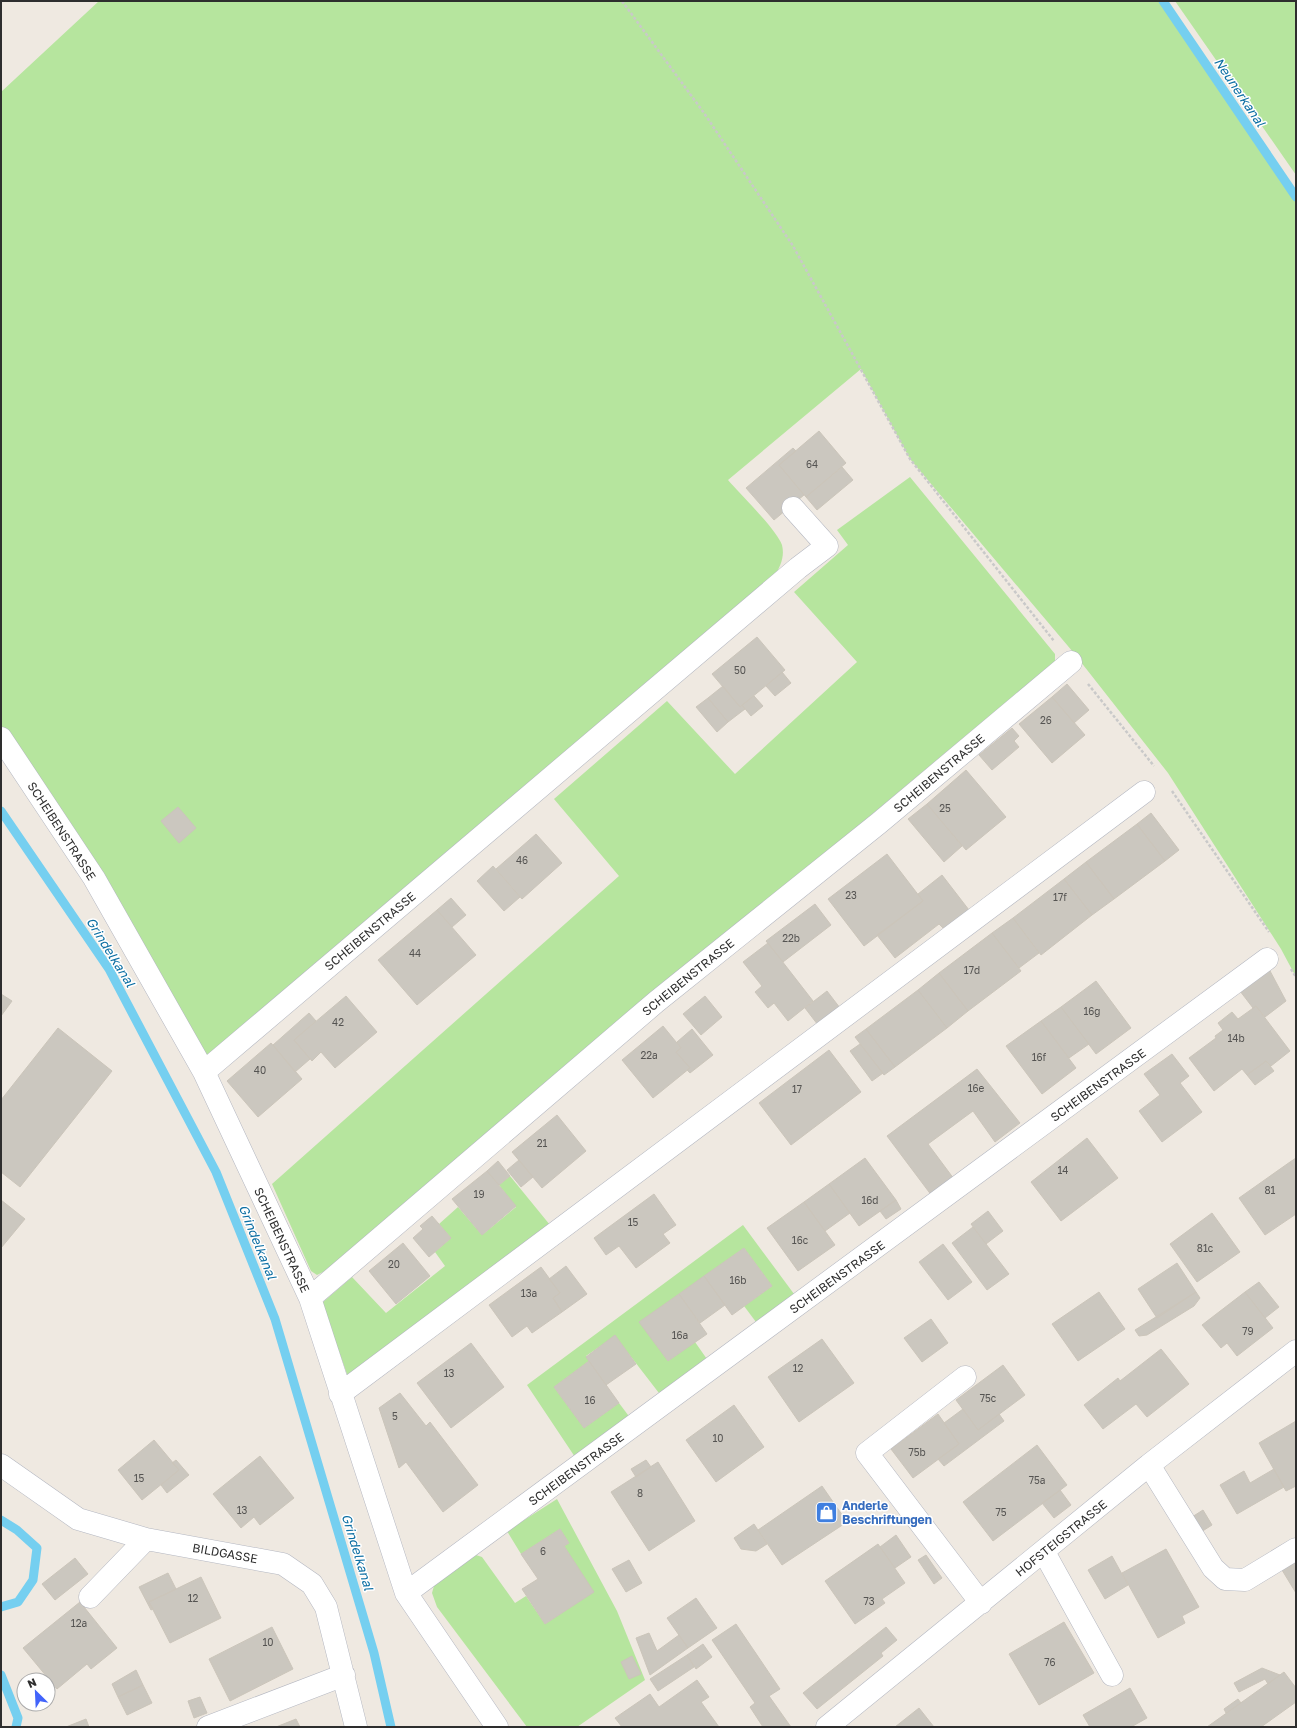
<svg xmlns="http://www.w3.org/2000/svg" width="1297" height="1728" font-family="'Golos Text',sans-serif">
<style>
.green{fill:#b6e59e}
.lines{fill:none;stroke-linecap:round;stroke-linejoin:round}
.stream{stroke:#75cff0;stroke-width:9}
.building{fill:#cbc7bf;stroke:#cbc5ba}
.minor-casing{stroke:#b4b7c1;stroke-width:23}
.path{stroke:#c9c9c9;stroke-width:2.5;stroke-dasharray:3 2;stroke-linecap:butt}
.minor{stroke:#fff;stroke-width:22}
.labels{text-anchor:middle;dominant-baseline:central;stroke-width:3;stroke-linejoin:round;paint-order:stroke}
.number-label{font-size:10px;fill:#555452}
.street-label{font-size:12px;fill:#2e2e2e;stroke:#fff}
.shop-label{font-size:12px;font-weight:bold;fill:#366cbe;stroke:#fff;text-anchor:start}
.water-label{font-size:13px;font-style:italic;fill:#0d6fa3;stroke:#fff}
</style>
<rect width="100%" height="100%" fill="#efe9e1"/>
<path class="green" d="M 99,1 L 1165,1 L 1296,196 L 1296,977 L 1281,949 L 1168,773 L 1073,652 L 910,459 L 861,369 L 728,480 C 740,494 777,530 782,545 C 785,557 780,567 774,577 L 204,1072 L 1,738 L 1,92 Z
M 1175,1 L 1296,1 L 1296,175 Z
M 910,477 L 1055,654 L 1055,661 L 329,1269 L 317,1275 L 311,1271 L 272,1184 L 619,876 L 554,799 L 667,701 L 735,774 L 857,662 L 794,592 L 848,545 L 837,530 Z
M 510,1176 L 550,1225 L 348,1377 L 322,1303 L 352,1277 L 386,1313 L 445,1266 L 435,1252 L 451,1238 L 439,1224 L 458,1207 L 482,1235 L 516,1207 L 499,1185 Z
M 743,1225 L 797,1298 L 759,1326 L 744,1306 L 772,1286 L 744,1248 L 640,1322 L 668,1361 L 695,1342 L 709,1362 L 662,1397 L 615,1336 L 586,1356 L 589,1361 L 554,1387 L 584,1428 L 619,1403 L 631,1419 L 575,1457 L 527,1385 Z
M 557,1499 L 617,1611 L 645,1680 L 577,1727 L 527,1727 L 437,1607 L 432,1593 L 435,1582 L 476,1555 L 482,1557 L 515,1603 L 526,1596 L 545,1624 L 593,1592 L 564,1546 L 569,1543 L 560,1529 L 521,1554 L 507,1531 Z"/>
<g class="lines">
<path class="stream" d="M 1163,1 L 1296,197
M 1,811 L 109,969 L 216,1172 L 275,1319 L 374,1653 L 391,1727
M 1,1520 L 17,1530 L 37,1548 L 33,1580 L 18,1602 L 1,1607
M 1,1675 L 18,1718 L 16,1727"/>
</g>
<path class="building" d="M 819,431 L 846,463 L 806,497 L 779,465 Z
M 793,448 L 796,451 L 779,465 L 804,495 L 774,520 L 746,488 Z
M 842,467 L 853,480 L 817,510 L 806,497 Z
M 757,637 L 785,670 L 740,707 L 712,674 Z
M 782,672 L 791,683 L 775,696 L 766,686 Z
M 1067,684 L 1089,710 L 1074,723 L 1052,697 Z
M 723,686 L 740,707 L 742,705 L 745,709 L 728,722 L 708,698 Z
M 754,696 L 763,706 L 751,716 L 742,705 Z
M 1052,697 L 1085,735 L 1052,763 L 1019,724 Z
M 708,698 L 728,722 L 717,732 L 696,707 Z
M 1012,728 L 1019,736 L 1014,741 L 1019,747 L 992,770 L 979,755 Z
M 966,770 L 1006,817 L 966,850 L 927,804 Z
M 927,804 L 962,846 L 944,862 L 908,819 Z
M 178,807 L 196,828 L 179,843 L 161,821 Z
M 1151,813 L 1179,850 L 1165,861 L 1137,824 Z
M 1137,824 L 1165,861 L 1114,899 L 1086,862 Z
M 536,834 L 562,863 L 522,899 L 496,869 Z
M 887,854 L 923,901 L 864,946 L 828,899 Z
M 1086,862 L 1114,899 L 1092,915 L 1064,879 Z
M 493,866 L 520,897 L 504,911 L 477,881 Z
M 942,875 L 969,910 L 944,929 L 939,924 L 895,958 L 877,935 L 923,901 L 918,894 Z
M 1064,879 L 1092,915 L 1041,955 L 1013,918 Z
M 451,898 L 466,915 L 452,927 L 437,910 Z
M 815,904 L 831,925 L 783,962 L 766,941 Z
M 437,910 L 476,955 L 417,1005 L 378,960 Z
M 1013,918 L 1039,953 L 1019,968 L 992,933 Z
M 992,933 L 1021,971 L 968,1011 L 939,973 Z
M 768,943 L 813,1001 L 788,1021 L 774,1003 L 768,1008 L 755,992 L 762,986 L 743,962 Z
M 1269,969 L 1286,1001 L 1265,1017 L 1256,1006 L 1253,1008 L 1240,991 Z
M 939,973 L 968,1011 L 947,1028 L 918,990 Z
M 1096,981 L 1131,1028 L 1096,1054 L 1061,1007 Z
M 918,990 L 947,1028 L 895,1067 L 866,1029 Z
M 827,991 L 840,1008 L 818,1025 L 805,1008 Z
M 1,994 L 12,1001 L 1,1016 Z
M 346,996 L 377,1032 L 335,1068 L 321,1052 L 312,1061 L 294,1040 Z
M 705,996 L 722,1017 L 701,1035 L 683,1014 Z
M 1256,1006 L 1290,1051 L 1271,1066 L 1266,1061 L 1247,1075 L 1242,1069 L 1214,1091 L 1189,1058 L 1216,1038 L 1215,1036 L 1223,1030 L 1218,1023 L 1232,1012 L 1238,1019 Z
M 1061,1007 L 1089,1044 L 1069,1058 L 1041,1021 Z
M 309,1013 L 316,1021 L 294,1040 L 310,1059 L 295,1072 L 273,1045 Z
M 1041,1021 L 1076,1068 L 1042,1094 L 1006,1046 Z
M 663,1026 L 681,1048 L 676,1052 L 690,1068 L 653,1098 L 622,1060 Z
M 58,1028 L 112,1071 L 20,1187 L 1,1172 L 1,1100 Z
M 692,1029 L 713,1055 L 690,1073 L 687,1070 L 690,1068 L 676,1052 L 681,1048 L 677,1042 Z
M 866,1029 L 895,1067 L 884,1075 L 855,1037 Z
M 271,1043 L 302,1079 L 258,1117 L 227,1081 Z
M 860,1044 L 883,1073 L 872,1081 L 850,1051 Z
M 829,1050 L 861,1092 L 791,1145 L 759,1103 Z
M 1172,1054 L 1189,1076 L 1180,1083 L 1202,1112 L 1162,1142 L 1139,1111 L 1160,1095 L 1144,1074 Z
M 1266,1061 L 1274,1071 L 1255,1085 L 1247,1075 Z
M 977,1069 L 1020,1123 L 995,1142 L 973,1111 L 928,1144 L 954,1179 L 932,1196 L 887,1136 Z
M 557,1115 L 586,1151 L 542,1188 L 512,1152 Z
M 1087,1138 L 1118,1178 L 1061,1221 L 1031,1182 Z
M 865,1158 L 896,1200 L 859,1226 L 829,1184 Z
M 1296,1158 L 1296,1171 L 1290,1162 Z
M 519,1160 L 533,1177 L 521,1187 L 507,1170 Z
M 498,1161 L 510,1176 L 499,1185 L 487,1171 Z
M 1290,1162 L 1296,1171 L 1296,1214 L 1265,1235 L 1239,1198 Z
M 487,1171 L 516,1206 L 482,1235 L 452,1199 Z
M 829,1184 L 850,1213 L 825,1231 L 804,1202 Z
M 654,1194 L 676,1225 L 663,1234 L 670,1243 L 636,1268 L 619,1246 L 606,1255 L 594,1238 Z
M 1,1200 L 25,1219 L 1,1248 Z
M 896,1200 L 901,1209 L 886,1219 L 880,1211 Z
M 804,1202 L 835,1245 L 798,1271 L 767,1228 Z
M 988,1211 L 1003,1231 L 986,1244 L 971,1224 Z
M 1212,1213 L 1240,1252 L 1197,1282 L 1170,1244 Z
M 432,1216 L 451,1238 L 429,1257 L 413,1238 L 423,1229 L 420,1226 Z
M 973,1227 L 1009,1274 L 987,1290 L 952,1243 Z
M 403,1243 L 430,1276 L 396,1304 L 369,1271 Z
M 943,1244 L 972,1282 L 948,1300 L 919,1262 Z
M 744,1248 L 772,1286 L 732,1315 L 704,1276 Z
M 1177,1263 L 1196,1292 L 1157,1318 L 1138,1289 Z
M 566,1266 L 587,1294 L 562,1312 L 553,1298 L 560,1293 L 549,1279 Z
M 541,1267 L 560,1293 L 553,1298 L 562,1312 L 532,1333 L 527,1326 L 512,1337 L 489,1305 Z
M 704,1276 L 725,1305 L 700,1323 L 679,1294 Z
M 1259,1282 L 1279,1307 L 1265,1318 L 1245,1292 Z
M 1099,1292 L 1125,1329 L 1078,1361 L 1052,1324 Z
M 1196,1292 L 1200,1298 L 1194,1306 L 1147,1335 L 1139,1336 L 1135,1330 Z
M 1245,1292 L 1273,1328 L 1237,1356 L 1227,1343 L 1221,1348 L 1202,1325 Z
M 679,1294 L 707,1334 L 668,1361 L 639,1322 Z
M 931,1319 L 948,1343 L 922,1362 L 904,1338 Z
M 615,1335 L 636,1364 L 606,1385 L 586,1357 Z
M 822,1339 L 854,1383 L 799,1422 L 768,1377 Z
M 471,1343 L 504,1387 L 451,1428 L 417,1383 Z
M 1161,1349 L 1189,1384 L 1147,1417 L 1136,1404 L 1103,1429 L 1084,1405 L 1118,1378 L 1120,1381 Z
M 589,1361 L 619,1403 L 584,1428 L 554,1387 Z
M 1003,1365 L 1025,1395 L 978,1430 L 956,1400 Z
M 400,1393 L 426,1426 L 430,1422 L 478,1485 L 443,1512 L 406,1462 L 399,1468 L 379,1408 Z
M 734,1405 L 764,1447 L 716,1482 L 686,1440 Z
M 963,1409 L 978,1430 L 999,1414 L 1004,1421 L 944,1466 L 938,1459 L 959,1444 L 944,1423 Z
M 938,1414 L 959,1444 L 913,1478 L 891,1449 Z
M 1296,1421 L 1296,1486 L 1286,1491 L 1259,1443 Z
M 154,1440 L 179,1470 L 142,1500 L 118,1470 Z
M 1037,1445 L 1067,1485 L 993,1541 L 963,1502 Z
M 260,1456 L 294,1498 L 260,1525 L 254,1517 L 241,1528 L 213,1494 Z
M 176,1460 L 189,1475 L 167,1493 L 161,1485 L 179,1470 L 172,1463 Z
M 646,1460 L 651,1467 L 636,1477 L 631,1469 Z
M 658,1462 L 695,1521 L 649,1551 L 611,1492 Z
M 1274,1469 L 1284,1487 L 1237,1514 L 1220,1485 L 1244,1471 L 1250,1483 Z
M 822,1486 L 847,1522 L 782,1565 L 758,1530 Z
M 1060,1490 L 1071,1505 L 1054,1518 L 1042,1503 Z
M 1203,1510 L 1212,1525 L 1201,1532 L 1192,1517 Z
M 754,1524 L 767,1544 L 756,1551 L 741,1549 L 734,1538 Z
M 560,1529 L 569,1543 L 564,1546 L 594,1592 L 545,1624 L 522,1589 L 538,1579 L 521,1554 Z
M 896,1535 L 911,1557 L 895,1568 L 880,1547 Z
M 878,1544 L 905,1583 L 882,1599 L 885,1603 L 855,1624 L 825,1581 Z
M 1166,1549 L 1199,1607 L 1182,1616 L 1185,1623 L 1158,1638 L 1122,1573 Z
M 926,1555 L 942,1578 L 934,1584 L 918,1560 Z
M 1112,1556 L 1128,1585 L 1105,1599 L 1088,1570 Z
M 75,1558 L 88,1574 L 55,1600 L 42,1584 Z
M 629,1560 L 642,1583 L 626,1592 L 612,1569 Z
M 1296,1562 L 1296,1593 L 1282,1570 Z
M 168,1573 L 176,1589 L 149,1602 L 153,1609 L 151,1610 L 139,1587 Z
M 201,1577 L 221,1618 L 170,1643 L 149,1602 Z
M 696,1598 L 717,1628 L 688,1648 L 667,1618 Z
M 80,1602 L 117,1648 L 91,1669 L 87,1664 L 57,1689 L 23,1648 Z
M 1064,1622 L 1094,1673 L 1039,1705 L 1009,1654 Z
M 736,1624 L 780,1689 L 769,1696 L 791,1727 L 763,1727 L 750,1707 L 755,1703 L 712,1640 Z
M 272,1627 L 293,1669 L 230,1701 L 209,1659 Z
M 886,1627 L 897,1640 L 881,1653 L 883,1656 L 817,1709 L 803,1693 Z
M 649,1633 L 657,1651 L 679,1635 L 688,1648 L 650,1675 L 636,1638 Z
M 703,1644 L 712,1657 L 696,1669 L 687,1655 Z
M 687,1655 L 694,1667 L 658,1691 L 650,1679 Z
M 632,1656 L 641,1674 L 629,1679 L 621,1662 Z
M 1262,1668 L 1280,1675 L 1268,1684 L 1265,1679 L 1239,1692 L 1234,1683 Z
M 136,1670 L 143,1685 L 118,1697 L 112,1684 Z
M 1284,1672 L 1296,1688 L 1296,1702 L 1261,1727 L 1207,1727 Z
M 697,1680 L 709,1697 L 701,1702 L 719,1727 L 622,1727 L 615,1718 L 650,1694 L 659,1707 Z
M 143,1685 L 152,1703 L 127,1715 L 118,1697 Z
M 1130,1688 L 1147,1718 L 1131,1727 L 1090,1727 L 1083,1715 Z
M 200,1697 L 207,1713 L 194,1718 L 188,1701 Z
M 1238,1699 L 1241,1703 L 1226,1713 L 1224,1709 Z
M 919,1708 L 934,1727 L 895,1727 Z
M 86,1719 L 89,1727 L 66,1727 Z
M 296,1719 L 300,1727 L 276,1727 Z"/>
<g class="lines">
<defs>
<path id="minor" d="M 1,738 L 94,878 L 204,1072 L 310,1298 L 406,1593 L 497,1727
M 204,1072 L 798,568 L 827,546 L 793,508
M 310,1298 L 656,1002 L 879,823 L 1071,662
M 965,1377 L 867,1453 L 981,1603
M 340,1394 L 1144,792
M 1,1465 L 78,1519 L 146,1539 L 283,1564 L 312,1584 L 326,1607 L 356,1727
M 1149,1465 L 1213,1568 L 1225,1579 L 1245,1580 L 1296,1549
M 1044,1552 L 1112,1675
M 406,1593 L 1267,959
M 90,1597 L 146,1539
M 208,1727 L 344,1675
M 827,1727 L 1149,1465 L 1296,1351"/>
</defs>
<use href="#minor" class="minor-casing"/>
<path class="path" d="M 622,1 L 704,113 L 793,246 L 910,459 L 1054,641
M 1088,684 L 1154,766
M 1172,791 L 1269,932
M 1291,969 L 1296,977"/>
<use href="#minor" class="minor"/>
</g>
<defs>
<symbol id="shop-square" viewBox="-11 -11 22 22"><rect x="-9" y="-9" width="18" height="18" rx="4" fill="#3f7fe0" stroke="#fff"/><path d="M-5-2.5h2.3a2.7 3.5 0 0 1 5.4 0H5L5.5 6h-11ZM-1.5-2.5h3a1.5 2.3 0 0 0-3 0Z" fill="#fff"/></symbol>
</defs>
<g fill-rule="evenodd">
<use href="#shop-square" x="814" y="1500" width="25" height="25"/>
</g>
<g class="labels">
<g class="number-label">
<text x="812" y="464">64</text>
<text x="740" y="670">50</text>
<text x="1046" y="720">26</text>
<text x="945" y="808">25</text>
<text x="522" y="860">46</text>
<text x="851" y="895">23</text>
<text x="1060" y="897">17f</text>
<text x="791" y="938">22b</text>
<text x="415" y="953">44</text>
<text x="972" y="970">17d</text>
<text x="1092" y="1011">16g</text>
<text x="338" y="1022">42</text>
<text x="1236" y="1038">14b</text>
<text x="649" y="1055">22a</text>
<text x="1039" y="1057">16f</text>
<text x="260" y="1070">40</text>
<text x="976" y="1088">16e</text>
<text x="797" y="1089">17</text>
<text x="542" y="1143">21</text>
<text x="1063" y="1170">14</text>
<text x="1270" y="1190">81</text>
<text x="479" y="1194">19</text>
<text x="870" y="1200">16d</text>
<text x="633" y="1222">15</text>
<text x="800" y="1240">16c</text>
<text x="1205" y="1248">81c</text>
<text x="394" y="1264">20</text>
<text x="738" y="1280">16b</text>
<text x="529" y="1293">13a</text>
<text x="1248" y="1331">79</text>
<text x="680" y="1335">16a</text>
<text x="798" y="1368">12</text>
<text x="449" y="1373">13</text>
<text x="988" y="1398">75c</text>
<text x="590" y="1400">16</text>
<text x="395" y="1416">5</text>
<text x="718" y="1438">10</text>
<text x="917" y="1452">75b</text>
<text x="139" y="1478">15</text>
<text x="1037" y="1480">75a</text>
<text x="640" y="1493">8</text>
<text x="242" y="1510">13</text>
<text x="1001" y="1512">75</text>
<text x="543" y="1551">6</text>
<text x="193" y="1598">12</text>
<text x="869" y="1601">73</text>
<text x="79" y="1623">12a</text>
<text x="268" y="1642">10</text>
<text x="1050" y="1662">76</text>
</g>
<g class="street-label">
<text transform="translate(939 773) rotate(-40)">SCHEIBENSTRASSE</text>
<text transform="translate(62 831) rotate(57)">SCHEIBENSTRASSE</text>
<text transform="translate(370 931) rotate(-40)">SCHEIBENSTRASSE</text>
<text transform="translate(688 977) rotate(-39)">SCHEIBENSTRASSE</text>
<text transform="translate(1098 1085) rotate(-36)">SCHEIBENSTRASSE</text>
<text transform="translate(282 1240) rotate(65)">SCHEIBENSTRASSE</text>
<text transform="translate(837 1277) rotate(-36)">SCHEIBENSTRASSE</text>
<text transform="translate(576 1469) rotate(-36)">SCHEIBENSTRASSE</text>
<text transform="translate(1061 1538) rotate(-39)">HOFSTEIGSTRASSE</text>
<text transform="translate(225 1553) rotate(10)">BILDGASSE</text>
</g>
<g class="shop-label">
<text x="842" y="1505">Anderle<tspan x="842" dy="14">Beschriftungen</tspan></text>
</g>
<g class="water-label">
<text transform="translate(1240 92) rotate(56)">Neunerkanal</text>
<text transform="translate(111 952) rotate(58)">Grindelkanal</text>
<text transform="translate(258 1242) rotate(68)">Grindelkanal</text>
<text transform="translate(358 1552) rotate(73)">Grindelkanal</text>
</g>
</g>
<rect width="1297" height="1728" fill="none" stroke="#2e2e2e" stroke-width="4"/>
<g transform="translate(36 1692) rotate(336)"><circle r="19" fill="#ffffff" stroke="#ababab"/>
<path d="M0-3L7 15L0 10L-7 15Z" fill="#4264fb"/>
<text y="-6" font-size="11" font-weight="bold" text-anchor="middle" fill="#2e2e2e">N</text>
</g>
</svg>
